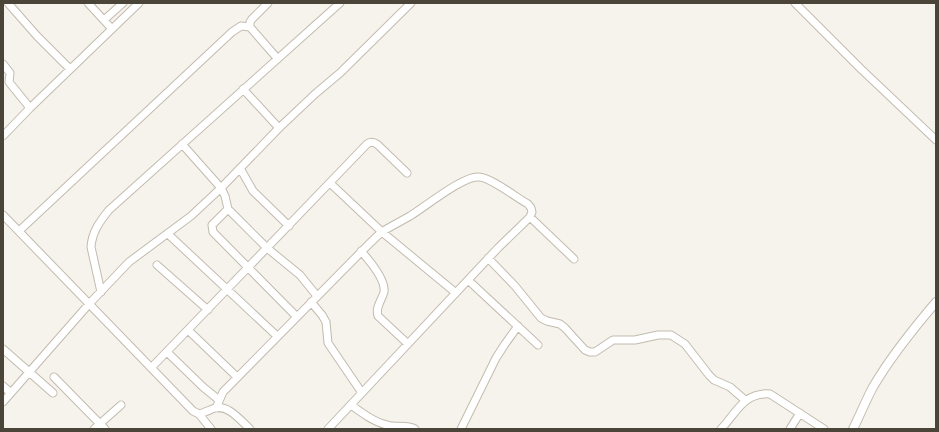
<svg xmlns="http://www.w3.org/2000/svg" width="939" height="432" font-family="'Space Grotesk',sans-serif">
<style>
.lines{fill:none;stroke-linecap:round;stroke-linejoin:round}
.minor-casing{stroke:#c2bbae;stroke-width:9}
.tertiary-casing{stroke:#c2bbae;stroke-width:10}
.minor{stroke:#fff;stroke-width:7}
.tertiary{stroke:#fff;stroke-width:8}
</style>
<rect width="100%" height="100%" fill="#f6f3ec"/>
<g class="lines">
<defs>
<path id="minor" d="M 8,3 L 37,36 L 70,69
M 88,3 L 112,29
M 268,3 L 252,19 L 250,22 L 250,27 L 277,58
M 795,3 L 861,69 L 936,140
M 104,20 L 123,3
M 3,64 L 10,73 L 9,82 L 30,108
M 243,89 L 279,128
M 3,136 L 30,108 L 139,3
M 182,144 L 221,188 L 225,196 L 228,209 L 267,248 L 300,275 L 317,296
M 240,168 L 253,191 L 289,226
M 330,183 L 382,232 L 456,293
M 228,209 L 212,225 L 213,232 L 297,317
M 3,215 L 193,411 L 199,414 C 204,413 209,410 215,408 C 229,405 240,420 250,429
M 530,217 L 574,259
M 19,231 L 232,32 L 241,26 L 250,27
M 168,234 L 277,336
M 361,251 C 369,260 386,280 384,292 C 382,300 375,307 378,316 L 408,344
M 488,258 L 515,286 L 541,318 L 547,321 L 560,324 L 565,328 L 585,350 L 590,352 L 595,352 L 613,340 L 635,340 L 658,335 L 671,335 L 685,344 L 709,375 L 714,380 L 730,387 L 745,400
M 157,265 L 208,310
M 468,280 L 538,345
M 101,292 L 91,247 C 92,232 100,221 109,210 L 340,3
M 311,302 L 322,315 L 326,322 L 328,343 L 362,393
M 188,330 L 237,377
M 3,349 L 53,393
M 167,352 L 203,387 L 219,400
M 151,368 L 367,144 C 371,141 374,142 378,145 L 407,173
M 54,377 L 105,429
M 3,386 L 11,393
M 3,402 L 89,304 L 129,262 L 191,216 L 221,188 L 279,128 L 315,94 L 340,73 L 411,3
M 351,405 C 362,413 374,422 387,425 C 397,428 406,424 415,429
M 216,408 L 223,392 L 365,248 C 371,242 377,236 383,231 C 392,226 401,221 410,216 C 425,207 464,175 479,177 C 490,177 517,198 528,204 L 531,208 L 532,212 L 530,217 L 498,248 L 328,429
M 199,414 L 211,429
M 94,429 L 121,405
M 461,429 L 496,358 L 505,344 L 518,326
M 721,429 C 737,412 744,392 770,394 L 824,429
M 790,429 L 800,413"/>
<path id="tertiary" d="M 853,429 C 860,415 866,400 873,387 C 891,356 913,329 936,302"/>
</defs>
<use href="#minor" class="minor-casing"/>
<use href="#tertiary" class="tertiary-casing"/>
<use href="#minor" class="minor"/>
<use href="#tertiary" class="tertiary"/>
</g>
<rect width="939" height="432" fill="none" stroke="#4b4439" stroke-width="8"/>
</svg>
